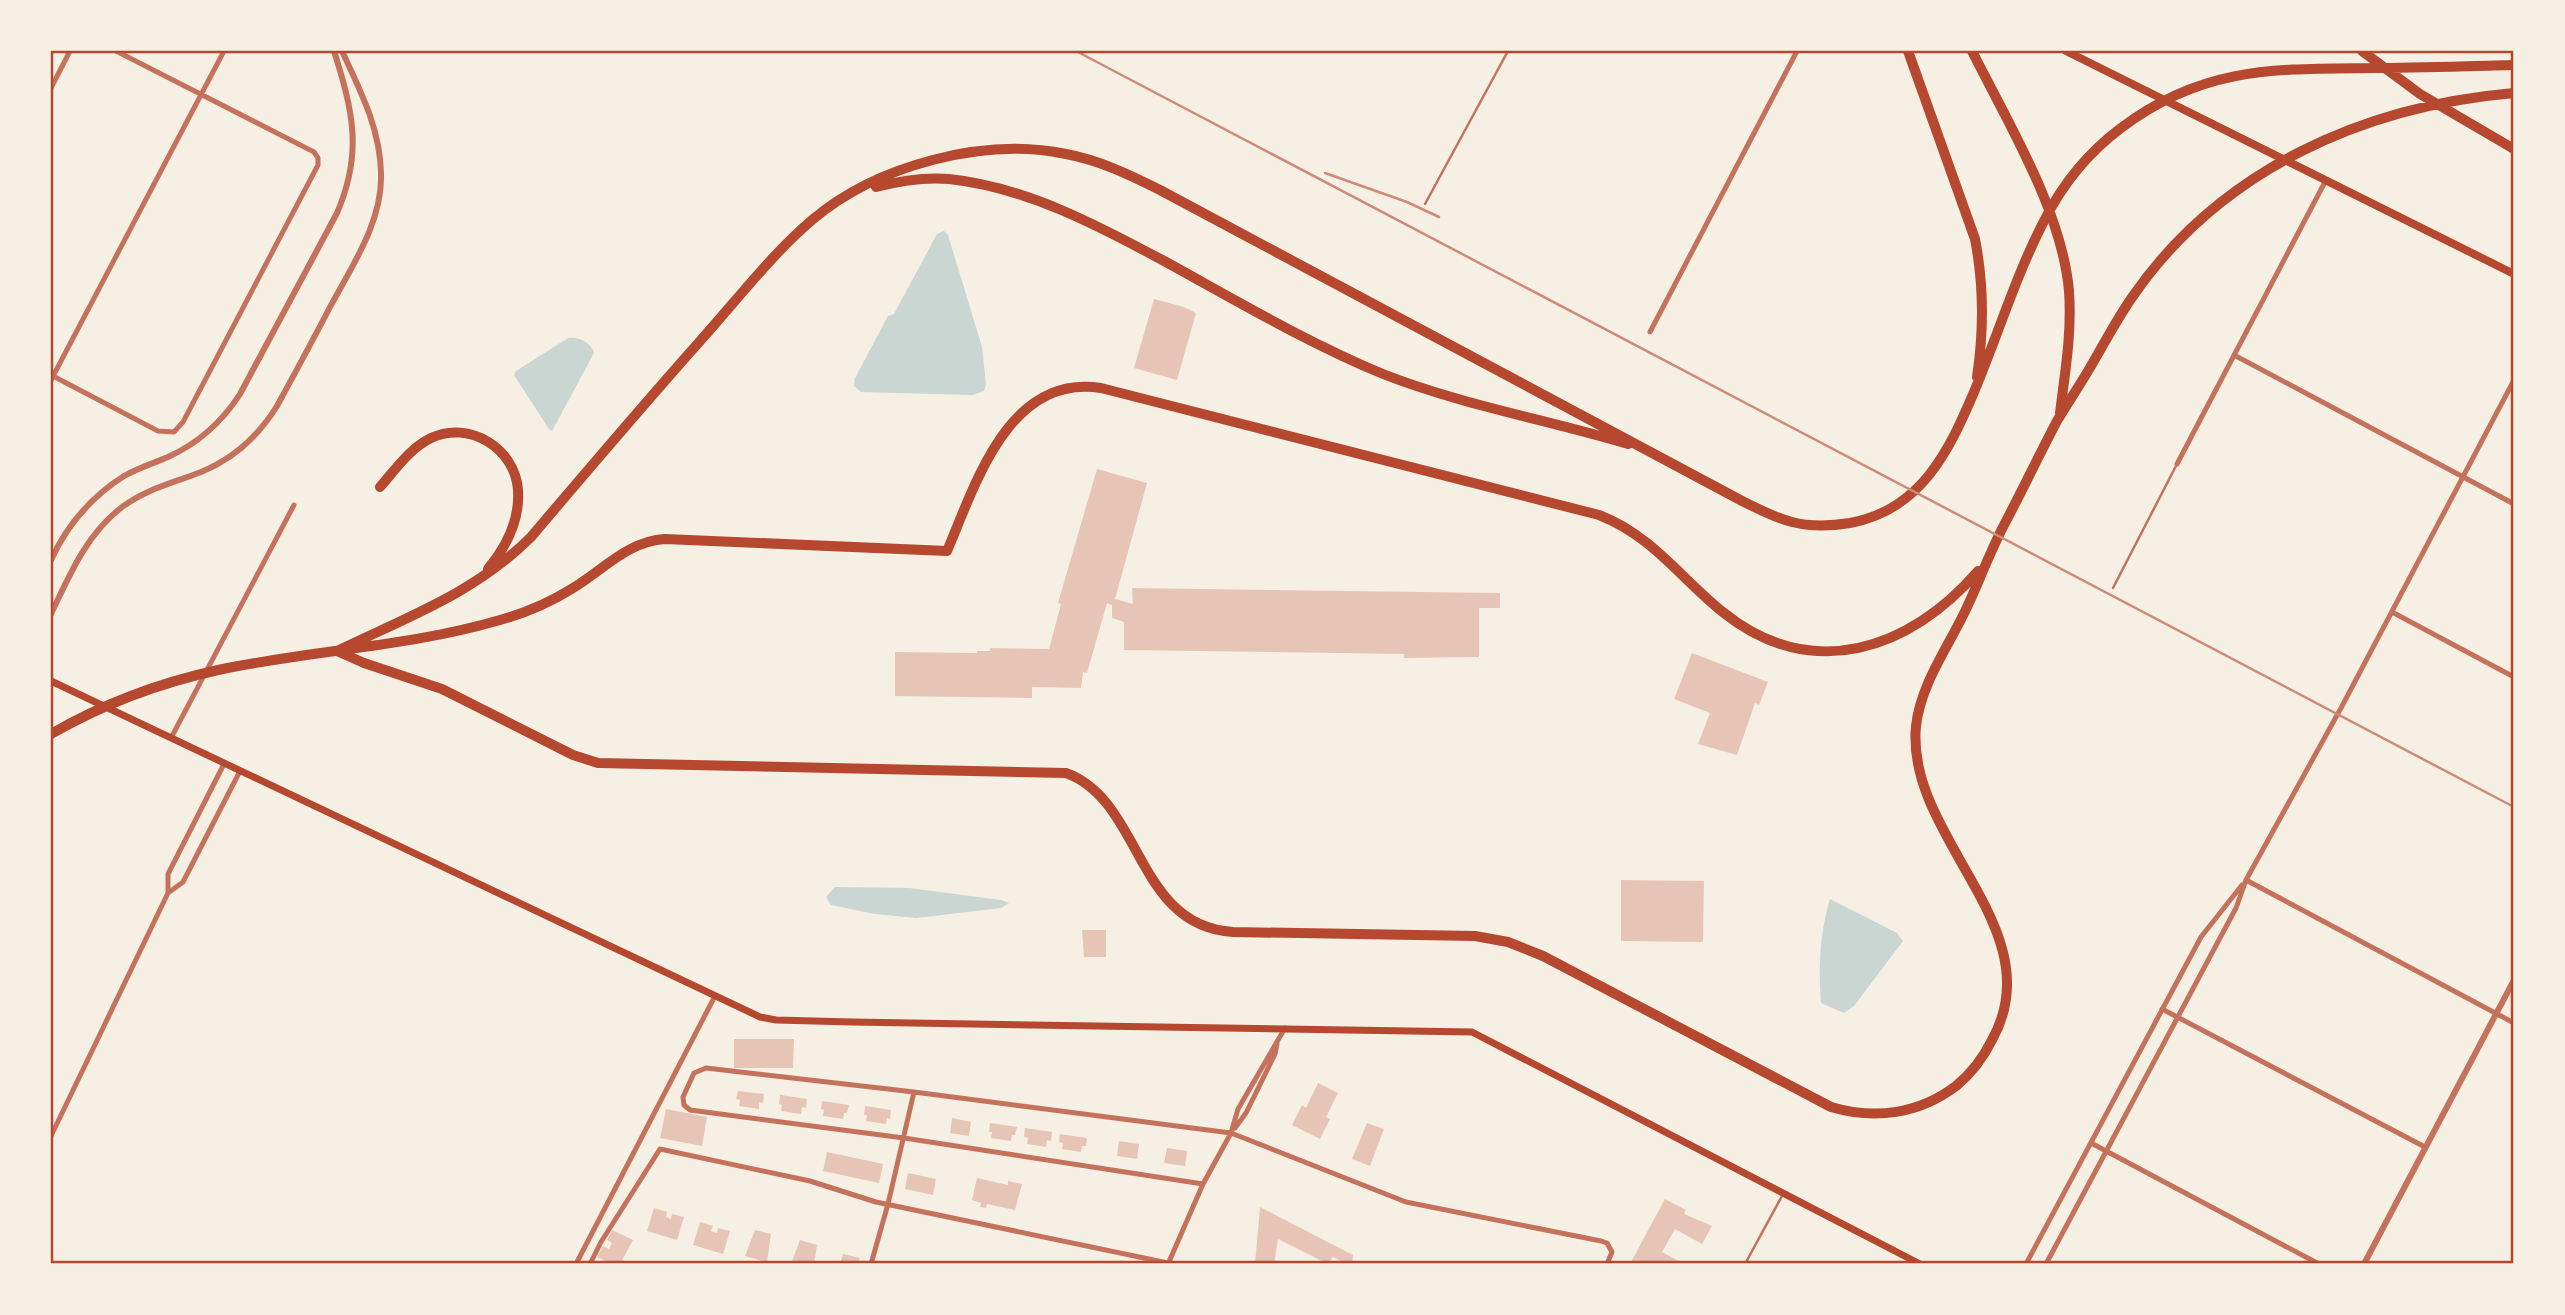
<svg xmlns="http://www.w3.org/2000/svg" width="2565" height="1315" font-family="'Work Sans',sans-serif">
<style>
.water{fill:#c9d6d2}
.building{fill:#e6c5b7}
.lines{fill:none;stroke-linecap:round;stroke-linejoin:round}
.service{stroke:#c5725c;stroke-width:2.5}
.minor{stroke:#c5725c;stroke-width:5}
.tertiary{stroke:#c5725c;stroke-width:6}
.secondary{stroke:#b5482f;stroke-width:7}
.primary{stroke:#b5482f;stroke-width:8}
.motorway{stroke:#b5482f;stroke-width:10}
.rail{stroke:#cf8b77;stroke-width:2.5}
.neatline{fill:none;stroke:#b5482f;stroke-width:2.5}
</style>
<rect width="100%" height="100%" fill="#f6efe4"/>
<path class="water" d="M 944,231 L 948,235 L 982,347 L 986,384 L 984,391 L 973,395 L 861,392 L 854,386 L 855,378 L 888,316 L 894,314 L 937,234 Z
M 568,338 C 578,336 592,343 594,353 L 552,431 L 549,429 L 514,375 L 516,371 Z
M 835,887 L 909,888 L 1001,900 L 1009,903 L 1001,908 L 916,918 L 875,914 L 831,905 L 826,897 Z
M 1830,899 L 1897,933 L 1903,941 L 1854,1006 L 1844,1013 L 1821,1003 C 1818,969 1820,932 1830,899 Z"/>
<path class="building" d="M 1154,299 L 1184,307 L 1196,313 L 1177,380 L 1134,368 Z
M 1097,469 L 1147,483 L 1115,599 L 1133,604 L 1132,588 L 1500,593 L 1500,608 L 1479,608 L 1479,657 L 1404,658 L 1404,654 L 1124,650 L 1124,622 L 1112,618 L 1112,605 L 1107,603 L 1087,673 L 1083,672 L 1081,688 L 1032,687 L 1032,698 L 895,696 L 895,652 L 977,653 L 977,651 L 990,651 L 990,648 L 1049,649 L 1061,604 L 1058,603 Z
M 1692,653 L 1768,682 L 1759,705 L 1755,703 L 1737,755 L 1698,744 L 1710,713 L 1674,699 Z
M 1621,880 L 1704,881 L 1703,942 L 1621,941 Z
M 1082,930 L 1106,930 L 1106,957 L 1084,957 Z
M 734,1039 L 794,1039 L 793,1068 L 734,1068 Z
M 1318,1083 L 1338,1093 L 1326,1117 L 1330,1119 L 1320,1139 L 1292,1125 L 1302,1105 L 1306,1108 Z
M 738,1091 L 764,1094 L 763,1103 L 759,1102 L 759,1109 L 739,1106 L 740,1100 L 736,1099 Z
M 780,1095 L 807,1099 L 806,1108 L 802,1107 L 801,1114 L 781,1111 L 782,1105 L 779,1104 Z
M 822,1101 L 849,1105 L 847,1113 L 844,1113 L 843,1119 L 823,1116 L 824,1110 L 821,1109 Z
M 865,1106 L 891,1110 L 890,1119 L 887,1118 L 886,1124 L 866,1121 L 867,1115 L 864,1115 Z
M 666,1109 L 707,1117 L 702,1146 L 660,1138 Z
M 952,1118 L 971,1122 L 969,1136 L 950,1133 Z
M 990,1123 L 1017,1127 L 1015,1135 L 1012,1135 L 1011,1141 L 991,1138 L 992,1132 L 989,1132 Z
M 1367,1123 L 1384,1129 L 1370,1166 L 1352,1159 Z
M 1025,1128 L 1052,1132 L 1051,1141 L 1047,1140 L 1046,1147 L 1027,1144 L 1028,1138 L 1024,1137 Z
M 1060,1134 L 1087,1138 L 1086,1146 L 1082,1146 L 1081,1152 L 1062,1149 L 1063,1143 L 1059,1142 Z
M 1119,1141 L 1139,1144 L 1137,1159 L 1117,1156 Z
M 1167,1148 L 1187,1151 L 1185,1166 L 1164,1163 Z
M 827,1152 L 883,1164 L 879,1183 L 823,1171 Z
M 908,1173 L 936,1179 L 933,1195 L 905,1189 Z
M 977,1178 L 1008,1185 L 1008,1181 L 1022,1184 L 1015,1210 L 987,1204 L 986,1208 L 980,1207 L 981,1203 L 972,1200 Z
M 1665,1199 L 1686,1210 L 1684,1214 L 1712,1226 L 1702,1244 L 1675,1229 L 1662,1252 L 1684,1264 L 1636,1264 L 1631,1262 Z
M 1260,1207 L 1353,1255 L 1352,1264 L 1341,1264 L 1341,1261 L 1333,1257 L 1328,1264 L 1278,1239 L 1274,1264 L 1255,1264 Z
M 654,1208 L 667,1212 L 666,1217 L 671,1219 L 672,1214 L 684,1217 L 677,1240 L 647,1231 Z
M 700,1222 L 713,1226 L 711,1231 L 717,1233 L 718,1228 L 730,1231 L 723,1254 L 693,1245 Z
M 612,1230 L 633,1240 L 620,1264 L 612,1264 L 597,1257 L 603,1246 L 609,1249 L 612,1243 L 607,1240 Z
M 755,1230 L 771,1234 L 767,1262 L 745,1256 Z
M 800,1240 L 817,1245 L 814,1264 L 791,1264 Z
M 843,1254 L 860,1258 L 858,1264 L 840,1264 Z"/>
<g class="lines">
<path class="service" d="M 1425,204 L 1508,51
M 2113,588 L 2177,464
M 1745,1264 L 1782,1196"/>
<path class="minor" d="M 51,88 L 70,51
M 1650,332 L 1797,51
M 2234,355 L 2514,504
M 51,375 L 158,431 L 174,432 L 183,422 L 318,165 L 318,158 L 314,152 L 116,51
M 51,380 L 224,51
M 2177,464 L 2326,180
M 2392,612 L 2514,677
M 171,738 L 294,505
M 2246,880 L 2514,1023
M 168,893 L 168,874 L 224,764
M 2162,1009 L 2425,1147
M 1235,1128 L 1246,1113 L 1275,1054 L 1277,1044
M 51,1136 L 168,893 L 183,882 L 240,771
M 2091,1143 L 2319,1264
M 1203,1184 L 904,1138 L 690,1110 L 684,1105 L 683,1097 L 694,1073 L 706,1068 L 914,1092 L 1231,1133 L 1406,1202 L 1601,1241 L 1607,1243 L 1612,1252 L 1607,1264
M 576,1264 L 715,996
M 590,1264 L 601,1242 L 660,1149 L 810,1181 L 876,1202 L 1168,1263
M 871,1264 L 888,1204 L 914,1092
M 1168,1264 L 1203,1184 L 1231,1133 L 1238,1109 L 1285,1028
M 2026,1264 L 2201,937 L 2242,885
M 2046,1264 L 2236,908 L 2246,880 L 2341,708 L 2514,380"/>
<path class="tertiary" d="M 51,560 C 67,525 91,497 124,476 C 138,468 154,463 168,457 C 199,443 222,422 240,394 L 337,213 C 363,153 353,111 334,51
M 51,614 C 70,574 86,535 122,507 C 146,489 173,483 201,472 C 233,459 259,435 277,406 C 295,373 313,340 330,307 C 352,266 383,221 381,173 C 380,128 360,90 342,51
M 2364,1264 L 2514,980"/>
<path class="secondary" d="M 51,681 L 760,1017 L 776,1020 L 852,1022 L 1472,1032 L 1920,1264"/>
<path class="primary" d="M 2066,51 L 2514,274"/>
<path class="motorway" d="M 1908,51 L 1975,239 C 1984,285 1984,330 1977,377
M 1972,51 C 2008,123 2062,211 2069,291 C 2072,333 2065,372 2060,413
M 2362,51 L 2420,94 L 2514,149
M 876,187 C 899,181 925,177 949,179 C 1026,187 1099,226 1166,262 C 1237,301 1308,343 1383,374 C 1462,405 1548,420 1628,444
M 380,487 C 395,470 410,448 431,438 C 469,420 515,448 518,490 C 520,519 506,547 488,569
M 337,651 L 364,663 L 442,689 L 573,755 L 598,763 L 1066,773 C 1143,801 1135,926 1233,932 L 1475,936 L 1508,942 L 1543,956 L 1831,1107 C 1875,1120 1919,1114 1956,1086 C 1972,1073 1983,1058 1992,1040 C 2054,929 1905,838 1916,726 C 1921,682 1950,645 1968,605 C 1980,579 1990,552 2004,525 C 2022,491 2039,455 2057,421 C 2067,404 2078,388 2088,371 C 2103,346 2116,320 2133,296 C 2221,169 2364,106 2514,93
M 337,651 C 407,617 475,593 531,537 C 587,471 643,405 701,340 C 737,300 771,255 812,220 C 877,165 984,137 1066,154 C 1099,160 1130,175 1160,190 L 1744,502 C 1759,509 1775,518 1792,522 C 1811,527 1831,526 1850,523 C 1921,510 1949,451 1974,392 C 1998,335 2016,275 2044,221 C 2062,185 2089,152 2121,128 C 2203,66 2275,69 2372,68 C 2419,68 2467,66 2514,65
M 51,734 C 103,704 159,683 218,670 C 312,650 408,647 500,620 C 525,613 551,602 573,588 C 603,570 628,541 665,539 L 947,551 C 975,486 1008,373 1101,388 L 1599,515 C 1653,536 1680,578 1724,613 C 1812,683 1910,650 1978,571"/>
<path class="rail" d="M 1076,51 L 2514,807
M 1325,173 L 1407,202 L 1439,217"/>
</g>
<rect width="2565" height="1315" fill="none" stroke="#f6efe4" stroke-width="105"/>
<rect x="52" y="52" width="2460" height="1210" class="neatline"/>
</svg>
